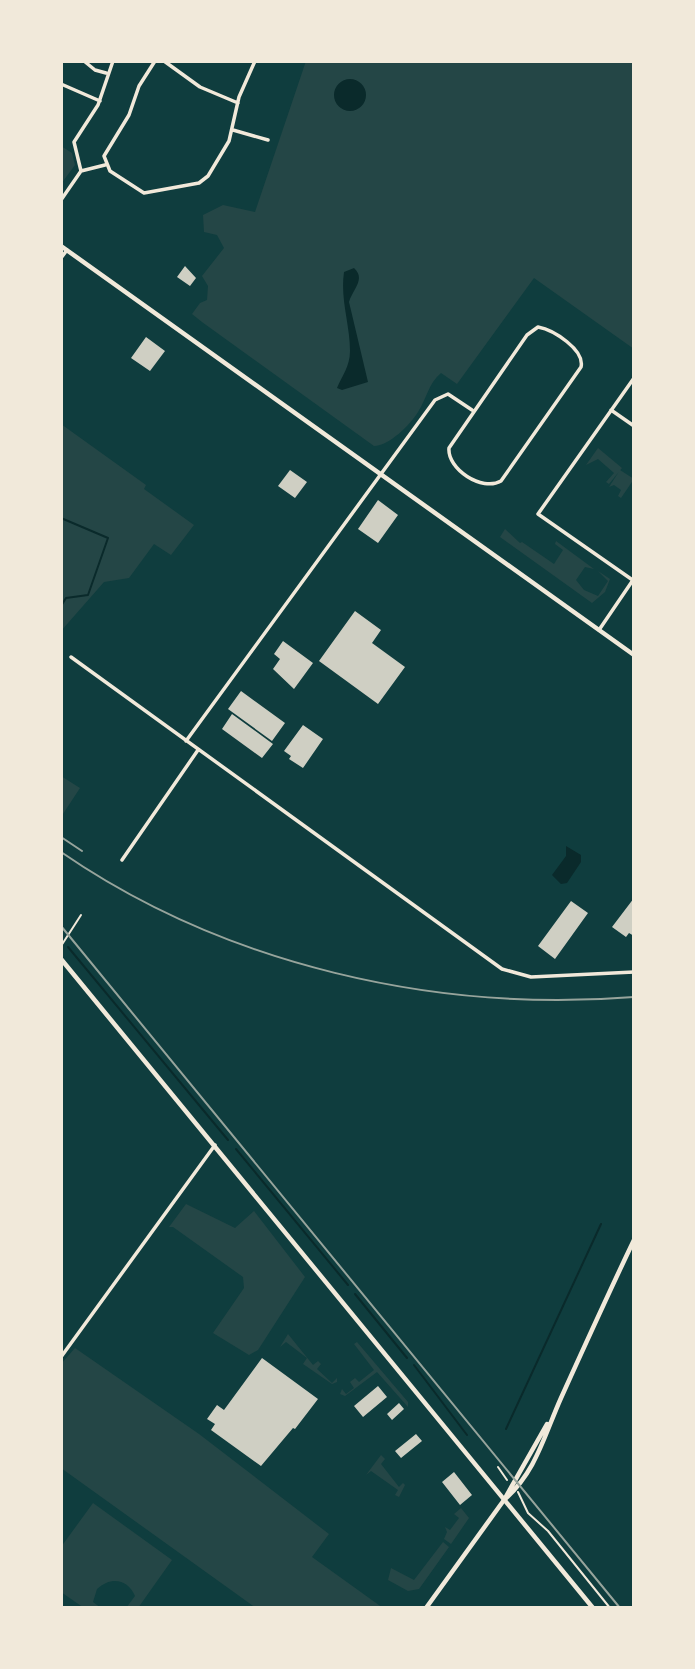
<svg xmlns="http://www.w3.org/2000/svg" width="695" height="1669" font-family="Manrope,sans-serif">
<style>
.green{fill:#244646}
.water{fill:#0a2a2b}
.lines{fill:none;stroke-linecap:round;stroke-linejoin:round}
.stream{stroke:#0a2a2b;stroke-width:2}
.building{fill:#cfcfc3}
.path{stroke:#f1e9da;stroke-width:2}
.service{stroke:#f1e9da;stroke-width:2}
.minor{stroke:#f1e9da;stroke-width:3.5}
.tertiary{stroke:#f1e9da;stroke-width:4.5}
.secondary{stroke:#f1e9da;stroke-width:4.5}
.rail{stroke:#97a49c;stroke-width:2}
</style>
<rect width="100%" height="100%" fill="#0f3d3e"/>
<path class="green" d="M 306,61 L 634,61 L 634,349 L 534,278 L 457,384 L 441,373 C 428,384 427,398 418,412 C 410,425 389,446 374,446 L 202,322 L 192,314 L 200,303 L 207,300 L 208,286 L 202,276 L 224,248 L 217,235 L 204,232 L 203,215 L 223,205 L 255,212 Z
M 61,146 L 72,153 L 75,165 L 61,184 Z
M 61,424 L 146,485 L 144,489 L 194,525 L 171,555 L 154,544 L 129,578 L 104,582 L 61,631 Z
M 598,448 L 622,468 L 609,484 L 606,482 L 614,473 L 598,459 L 586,465 Z
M 620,470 L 634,479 L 621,498 L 618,496 L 621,490 L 614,485 L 609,487 Z
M 505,529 L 520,543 L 522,542 L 554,564 L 563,550 L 555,544 L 556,541 L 594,569 L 585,567 L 576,580 L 584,590 L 598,596 L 608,581 L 598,571 L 610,579 L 605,592 L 592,603 L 500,537 Z
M 61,776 L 80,788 L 61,817 Z
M 186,1204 L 235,1228 L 254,1211 L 305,1277 L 258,1350 L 249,1355 L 213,1333 L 244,1288 L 243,1277 L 173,1227 L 169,1227 Z
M 288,1334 L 313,1365 L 318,1361 L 321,1364 L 317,1369 L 332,1383 L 337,1378 L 337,1382 L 332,1384 L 303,1364 L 307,1358 L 286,1342 L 280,1347 Z
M 357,1342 L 408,1402 L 408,1407 L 377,1372 L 345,1396 L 340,1394 L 342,1389 L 346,1394 L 354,1388 L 350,1382 L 355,1378 L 359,1382 L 374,1370 L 354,1344 Z
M 75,1348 L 199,1434 L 329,1534 L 312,1557 L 383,1608 L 256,1608 L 61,1468 L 61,1364 Z
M 381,1455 L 385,1459 L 381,1464 L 399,1487 L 403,1483 L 405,1485 L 399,1497 L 395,1495 L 398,1490 L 371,1471 L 366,1475 Z
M 93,1503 L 172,1560 L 138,1608 L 126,1608 L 135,1596 C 128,1579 111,1576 97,1589 L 93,1602 L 101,1608 L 84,1608 L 61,1592 L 61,1547 Z
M 461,1508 L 469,1518 L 451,1544 L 444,1539 L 447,1532 L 445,1527 L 450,1530 L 459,1518 L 454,1514 Z
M 443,1542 L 449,1547 L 419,1589 L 408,1591 L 388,1580 L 391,1568 L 414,1580 Z"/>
<path class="water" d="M334 95a16 16 0 1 1 32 0a16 16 0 1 1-32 0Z
M 354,268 C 366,279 353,289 349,302 L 368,382 L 342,390 L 337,388 C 342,376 350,366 350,351 C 350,324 340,300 344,272 Z
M 566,846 L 581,855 L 581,862 L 567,883 L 561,884 L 552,875 L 566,856 Z"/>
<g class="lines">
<path class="stream" d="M 61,518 L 108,538 L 88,595 L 66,598 L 61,606
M 68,947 L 228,1140
M 236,1149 L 348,1285
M 355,1294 L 407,1358
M 414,1365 L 467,1435
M 506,1429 L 601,1224"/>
</g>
<path class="building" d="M 185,266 L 196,278 L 190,286 L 177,277 Z
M 146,337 L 165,351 L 150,371 L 131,358 Z
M 290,470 L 307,482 L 295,498 L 278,486 Z
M 378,500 L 398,515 L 378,543 L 358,529 Z
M 355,611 L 381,630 L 372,643 L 405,667 L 378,704 L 319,661 Z
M 283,641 L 313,663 L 294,689 L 273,669 L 280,659 L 274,654 Z
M 241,691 L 285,723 L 272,741 L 228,709 Z
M 232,714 L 273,744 L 262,758 L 222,729 Z
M 303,725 L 323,739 L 303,768 L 289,759 L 291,756 L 284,751 Z
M 634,898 L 634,936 L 629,933 L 626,937 L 612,927 Z
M 571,901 L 588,913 L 555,959 L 538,946 Z
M 262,1358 L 318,1399 L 295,1429 L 293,1428 L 261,1466 L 211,1430 L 215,1424 L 207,1419 L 217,1405 L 224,1410 Z
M 378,1386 L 387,1397 L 363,1417 L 354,1406 Z
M 399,1403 L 404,1409 L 392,1420 L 387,1414 Z
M 416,1434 L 422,1441 L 401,1458 L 395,1451 Z
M 454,1472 L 472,1495 L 460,1505 L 442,1482 Z"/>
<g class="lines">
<path class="path" d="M 498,1467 L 507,1480
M 518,1492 L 528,1513 L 548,1531 L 610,1608"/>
<path class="service" d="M 61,946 L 81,915"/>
<path class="minor" d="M 84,61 L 95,70 L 106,73
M 155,61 L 139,86 L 129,115 L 104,156 L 110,171 L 144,193 L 199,183 L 208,176 L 229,141 L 239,97 L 255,61
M 164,61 L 200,87 L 238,103
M 61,84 L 100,101
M 233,130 L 268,140
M 81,171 L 74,142 L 98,105 L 113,61
M 61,200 L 81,171 L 105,165
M 61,258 L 67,250
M 538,327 C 554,330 585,350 581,367 L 501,481 C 482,492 447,469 449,448 L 527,335 Z
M 634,378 L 538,514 L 634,581
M 611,410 L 634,426
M 599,630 L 633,580
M 71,657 L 502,969 L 531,977 L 634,972
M 186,741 L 435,400 L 448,394 L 472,410
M 122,860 L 198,750
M 61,1357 L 215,1145"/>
<path class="tertiary" d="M 61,959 L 593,1608"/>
<path class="secondary" d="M 61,246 L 634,655
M 504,1500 C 536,1472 544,1436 561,1398 C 585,1345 609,1292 634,1240
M 426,1608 L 504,1500 L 547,1424"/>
<path class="rail" d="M 61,837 L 82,851
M 61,852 C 225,965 436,1013 634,997
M 61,926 L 620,1608"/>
</g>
<rect width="695" height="1669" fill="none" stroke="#f1e9da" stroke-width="126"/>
</svg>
